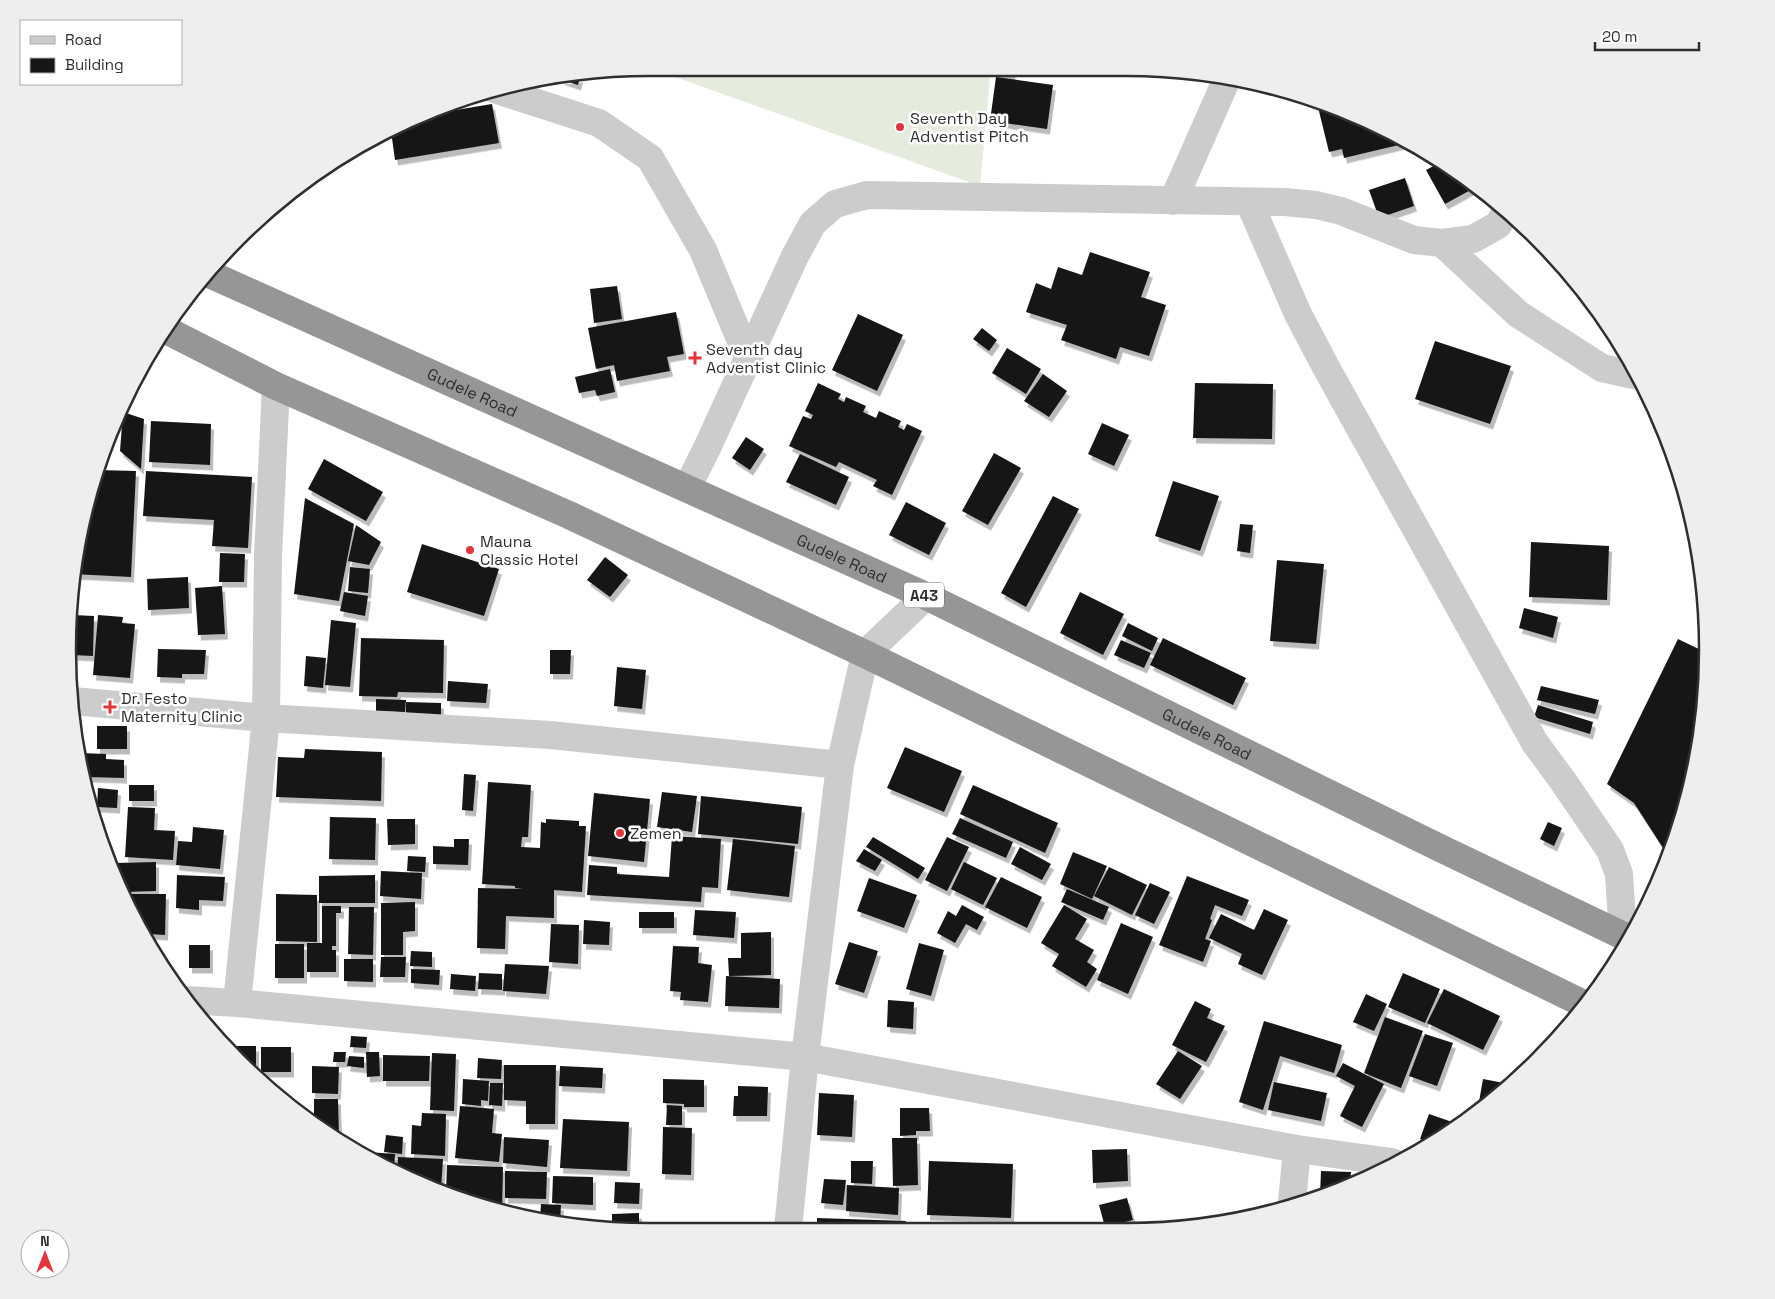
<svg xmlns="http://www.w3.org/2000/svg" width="1775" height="1299" font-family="'Space Grotesk',sans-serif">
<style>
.grass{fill:#e5ecde}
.building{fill:#161616;filter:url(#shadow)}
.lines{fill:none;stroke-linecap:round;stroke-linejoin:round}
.minor{stroke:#ccc;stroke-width:28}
.highway{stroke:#969696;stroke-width:28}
.poi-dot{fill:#e3353b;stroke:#fff;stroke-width:2}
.labels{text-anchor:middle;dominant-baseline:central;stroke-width:5;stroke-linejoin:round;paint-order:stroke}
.shield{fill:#fff;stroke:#6d6d6d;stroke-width:1}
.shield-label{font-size:15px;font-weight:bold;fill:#2f2f2f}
.poi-label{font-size:16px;fill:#2f2f2f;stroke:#fff;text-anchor:start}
.street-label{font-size:16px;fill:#2f2f2f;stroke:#fff}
.rim{fill:none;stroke:#2f2f2f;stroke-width:2.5}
</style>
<defs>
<filter id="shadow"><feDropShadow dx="3" dy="5.5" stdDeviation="0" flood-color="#0004"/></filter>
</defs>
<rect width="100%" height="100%" fill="#fff"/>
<path class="grass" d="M 650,68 L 991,68 L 980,186 Z"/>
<path class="building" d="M 994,68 L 1013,68 L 1012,76 L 993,74 Z
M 580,77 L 578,85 L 560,79 Z
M 996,77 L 1053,85 L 1047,129 L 990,121 Z
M 1320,102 L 1348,112 L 1407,143 L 1344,158 L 1342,149 L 1329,152 L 1317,103 Z
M 492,104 L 499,143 L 395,160 L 391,131 L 420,116 Z
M 1441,162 L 1449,165 L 1476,187 L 1445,204 L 1426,170 Z
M 1405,178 L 1414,206 L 1379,218 L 1369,190 Z
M 1090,252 L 1150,272 L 1141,297 L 1166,305 L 1149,356 L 1120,347 L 1116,359 L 1061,340 L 1067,325 L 1026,312 L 1036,283 L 1051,289 L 1058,267 L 1082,275 Z
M 617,286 L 622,319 L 594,323 L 590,289 Z
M 676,312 L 684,354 L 667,357 L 670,371 L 617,381 L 614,365 L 596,369 L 588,328 Z
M 858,314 L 903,335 L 877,391 L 832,370 Z
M 982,328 L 997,340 L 989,351 L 973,339 Z
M 1435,341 L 1511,366 L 1490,424 L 1415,399 Z
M 1007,348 L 1041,369 L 1026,394 L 992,373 Z
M 610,369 L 615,392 L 597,396 L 595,390 L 579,393 L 575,377 Z
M 1043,374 L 1067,391 L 1049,417 L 1024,401 Z
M 818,383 L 841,394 L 838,399 L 844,402 L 846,397 L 866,406 L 863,412 L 876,418 L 879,411 L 901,421 L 898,427 L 904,430 L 907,424 L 922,431 L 892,495 L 873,486 L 877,480 L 839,462 L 836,467 L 789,446 L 803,416 L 811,419 L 813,415 L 805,411 Z
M 1195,383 L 1273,384 L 1272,439 L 1193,438 Z
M 123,412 L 144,419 L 141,469 L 120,451 Z
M 151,421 L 211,424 L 210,465 L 149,462 Z
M 1102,423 L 1129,435 L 1114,466 L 1088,454 Z
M 746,437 L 764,449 L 750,470 L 732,458 Z
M 994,453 L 1021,468 L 988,525 L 962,511 Z
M 800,454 L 849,477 L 836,505 L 786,482 Z
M 324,459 L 383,492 L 366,521 L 308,489 Z
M 97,470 L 136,471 L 131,577 L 73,574 Z
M 146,471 L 252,477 L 248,548 L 212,546 L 214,520 L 143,516 Z
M 1173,481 L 1219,496 L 1200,551 L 1155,536 Z
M 1053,496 L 1079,509 L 1026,607 L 1001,593 Z
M 305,498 L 354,524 L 339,601 L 294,594 Z
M 906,502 L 946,523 L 929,555 L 889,535 Z
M 1240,524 L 1253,525 L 1250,553 L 1237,551 Z
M 356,525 L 381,542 L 369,565 L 348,561 Z
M 1531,542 L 1609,546 L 1607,600 L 1529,597 Z
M 422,544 L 499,569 L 484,616 L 407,592 Z
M 220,553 L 245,554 L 244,582 L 219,582 Z
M 605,557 L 628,575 L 610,597 L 587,580 Z
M 1277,560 L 1324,564 L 1316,644 L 1270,641 Z
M 350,567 L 370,569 L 368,593 L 348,591 Z
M 188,577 L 189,608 L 148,610 L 147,579 Z
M 222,586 L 225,634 L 198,635 L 195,588 Z
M 344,592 L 368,596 L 365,616 L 340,611 Z
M 1080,592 L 1124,614 L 1103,655 L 1060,633 Z
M 1524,608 L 1558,617 L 1553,638 L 1519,628 Z
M 73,615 L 94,616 L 93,656 L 72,655 Z
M 98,615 L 123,617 L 122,623 L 135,624 L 130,678 L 93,675 Z
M 331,620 L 356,623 L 350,687 L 325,685 Z
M 1128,623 L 1158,638 L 1152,651 L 1122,636 Z
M 361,638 L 444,640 L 443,693 L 398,692 L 397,697 L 359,696 Z
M 1163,638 L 1246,678 L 1233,705 L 1150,665 Z
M 1678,639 L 1705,652 L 1703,725 L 1677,836 L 1670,852 L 1665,851 L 1634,803 L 1607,784 Z
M 1121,640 L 1151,653 L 1144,668 L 1114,655 Z
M 158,649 L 206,650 L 204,674 L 182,674 L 182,678 L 157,677 Z
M 550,650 L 571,650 L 570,674 L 550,674 Z
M 306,656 L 326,658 L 323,688 L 304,686 Z
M 617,667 L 646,670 L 642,709 L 614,706 Z
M 448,681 L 488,684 L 486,703 L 447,701 Z
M 1541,686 L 1599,700 L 1595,714 L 1537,700 Z
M 376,699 L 406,700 L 405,712 L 376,711 Z
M 406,702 L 441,703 L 441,717 L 406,716 Z
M 1538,705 L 1593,722 L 1590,734 L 1534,717 Z
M 97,726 L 127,726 L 127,749 L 97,749 Z
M 905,747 L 962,771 L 944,812 L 887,788 Z
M 305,749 L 382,752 L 381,801 L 276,797 L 278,757 L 304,758 Z
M 80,753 L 106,754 L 106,759 L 124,760 L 124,778 L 86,777 Z
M 464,774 L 476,775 L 473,811 L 462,810 Z
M 488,782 L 531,785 L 528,837 L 522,837 L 521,847 L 540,848 L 541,822 L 546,823 L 546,819 L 579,821 L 579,826 L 586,826 L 582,892 L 554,890 L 554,918 L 506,916 L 505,949 L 477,948 L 478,888 L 523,889 L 515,888 L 515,886 L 482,884 Z
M 129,785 L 154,785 L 154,801 L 129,801 Z
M 973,785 L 1058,823 L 1045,853 L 960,814 Z
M 98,788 L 118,790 L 117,808 L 97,807 Z
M 662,792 L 697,796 L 692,832 L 657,827 Z
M 594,793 L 650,799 L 644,862 L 588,856 Z
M 701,796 L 802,807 L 798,844 L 698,834 Z
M 128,807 L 155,808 L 154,830 L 175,831 L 173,860 L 125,857 Z
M 330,817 L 376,818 L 375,860 L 329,859 Z
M 960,818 L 1013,842 L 1006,858 L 952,834 Z
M 387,819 L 415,819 L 415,844 L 388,845 Z
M 1548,822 L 1562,828 L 1554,846 L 1540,839 Z
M 193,827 L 224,830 L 220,869 L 176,865 L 178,841 L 192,842 Z
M 672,836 L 721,839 L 718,888 L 702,887 L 701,902 L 587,895 L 589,865 L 617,867 L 617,874 L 669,877 Z
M 873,837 L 925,868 L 918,879 L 866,847 Z
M 947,837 L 969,847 L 947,891 L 925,880 Z
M 454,839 L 469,839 L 468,865 L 433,864 L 433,846 L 454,847 Z
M 733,839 L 795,846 L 789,897 L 727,890 Z
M 1020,847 L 1051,864 L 1042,880 L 1011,864 Z
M 864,849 L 882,860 L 875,871 L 856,861 Z
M 1073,852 L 1107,866 L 1092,899 L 1060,884 Z
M 408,856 L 426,857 L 425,872 L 407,871 Z
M 156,862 L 156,891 L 123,892 L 116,879 L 116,863 Z
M 964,862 L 997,878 L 983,905 L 951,889 Z
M 1109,867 L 1147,885 L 1132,915 L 1094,896 Z
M 381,871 L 422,873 L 421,899 L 380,896 Z
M 177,875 L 225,877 L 223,901 L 199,900 L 199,910 L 176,908 Z
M 375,875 L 375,903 L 319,903 L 319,876 Z
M 1187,876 L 1249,900 L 1242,916 L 1215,905 L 1210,919 L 1212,920 L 1205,939 L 1211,941 L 1203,962 L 1159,945 Z
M 1001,877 L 1042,897 L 1027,928 L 985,907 Z
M 869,878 L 917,895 L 904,928 L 857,911 Z
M 1150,883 L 1170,892 L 1154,924 L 1135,915 Z
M 1067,889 L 1109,907 L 1103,920 L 1061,902 Z
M 124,894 L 166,894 L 165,935 L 148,934 Z
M 276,894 L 317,895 L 317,942 L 276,941 Z
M 415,902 L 415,931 L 403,932 L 403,955 L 381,955 L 381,903 Z
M 962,905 L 984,917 L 977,930 L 966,924 L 955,943 L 937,933 L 948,911 L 956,916 Z
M 1064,905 L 1087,919 L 1075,939 L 1094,950 L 1087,962 L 1097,969 L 1086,987 L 1052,966 L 1059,954 L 1041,943 Z
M 322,906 L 341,906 L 341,913 L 336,913 L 336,946 L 332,946 L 332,950 L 336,950 L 336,972 L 307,972 L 307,943 L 322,943 Z
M 349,907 L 374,907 L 373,955 L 348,954 Z
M 1264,909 L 1288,920 L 1262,975 L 1238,964 L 1242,954 L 1209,938 L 1221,914 L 1254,930 Z
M 695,910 L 736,912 L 734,938 L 693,935 Z
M 639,912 L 674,912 L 674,928 L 639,928 Z
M 584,920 L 610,922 L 609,945 L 583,944 Z
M 1121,923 L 1153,937 L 1128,994 L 1097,980 Z
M 551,924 L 579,925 L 578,964 L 549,962 Z
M 771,932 L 771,975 L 729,976 L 728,958 L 741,958 L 741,933 Z
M 849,942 L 878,951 L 864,993 L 835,984 Z
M 919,943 L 944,950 L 931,996 L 906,989 Z
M 275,944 L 304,944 L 304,978 L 275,978 Z
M 189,945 L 210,945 L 210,968 L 189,968 Z
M 673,946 L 699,947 L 698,963 L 712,965 L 708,1002 L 680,1000 L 681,992 L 670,991 Z
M 411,951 L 432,952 L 432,967 L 410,966 Z
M 381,957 L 406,957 L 405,977 L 380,977 Z
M 344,959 L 373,959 L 373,982 L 344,981 Z
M 505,964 L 549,966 L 546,994 L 503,991 Z
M 411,969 L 440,970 L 439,985 L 411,983 Z
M 479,973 L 502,974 L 502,990 L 478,989 Z
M 1403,973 L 1440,989 L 1425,1023 L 1388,1007 Z
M 451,974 L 476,976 L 475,991 L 450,989 Z
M 726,976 L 780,979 L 779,1008 L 725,1006 Z
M 1444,989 L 1500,1016 L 1483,1050 L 1427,1023 Z
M 1366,994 L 1387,1004 L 1374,1031 L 1353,1022 Z
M 888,1000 L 914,1002 L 913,1029 L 887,1027 Z
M 1195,1001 L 1211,1009 L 1207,1018 L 1225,1026 L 1206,1062 L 1172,1045 Z
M 1385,1017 L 1423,1031 L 1401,1088 L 1364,1073 Z
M 1264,1021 L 1342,1045 L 1334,1073 L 1280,1056 L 1263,1110 L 1239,1102 Z
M 205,1022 L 212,1022 L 212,1030 L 208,1025 Z
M 1425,1034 L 1453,1043 L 1437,1086 L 1409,1076 Z
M 351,1036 L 367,1037 L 366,1048 L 350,1047 Z
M 228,1046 L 256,1046 L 256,1073 L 253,1073 Z
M 261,1047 L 291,1047 L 291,1072 L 261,1072 Z
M 1178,1051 L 1202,1066 L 1180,1099 L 1156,1084 Z
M 334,1052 L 346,1052 L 345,1062 L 333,1062 Z
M 366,1052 L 379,1052 L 380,1076 L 367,1077 Z
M 432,1053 L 456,1054 L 454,1111 L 430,1110 Z
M 383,1055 L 430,1056 L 429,1081 L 383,1081 Z
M 349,1056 L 364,1057 L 364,1068 L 347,1066 Z
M 478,1058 L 502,1060 L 501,1079 L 477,1078 Z
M 1343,1063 L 1384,1084 L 1362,1127 L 1340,1116 L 1355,1086 L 1336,1076 Z
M 504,1065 L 556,1065 L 555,1124 L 526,1124 L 526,1101 L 504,1100 Z
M 312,1066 L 339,1067 L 338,1094 L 312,1093 Z
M 560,1066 L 603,1068 L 602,1088 L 559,1086 Z
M 463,1079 L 489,1081 L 488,1101 L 481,1100 L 481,1106 L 462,1104 Z
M 663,1079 L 704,1080 L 704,1107 L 684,1107 L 684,1104 L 663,1103 Z
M 1483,1079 L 1509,1084 L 1477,1113 Z
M 1274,1082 L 1327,1093 L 1321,1121 L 1268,1110 Z
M 490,1083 L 503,1083 L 502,1106 L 489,1105 Z
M 738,1086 L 768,1087 L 767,1116 L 733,1116 L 734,1096 L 738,1096 Z
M 819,1093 L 854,1095 L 852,1137 L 817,1135 Z
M 314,1099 L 338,1099 L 339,1136 L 310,1117 L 314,1116 Z
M 667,1105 L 682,1106 L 682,1125 L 666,1125 Z
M 460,1106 L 494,1109 L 492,1133 L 502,1134 L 499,1162 L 455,1158 Z
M 900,1108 L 929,1108 L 930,1131 L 916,1131 L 916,1135 L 900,1136 Z
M 422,1113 L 446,1114 L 445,1156 L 411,1154 L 412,1125 L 421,1126 Z
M 1429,1114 L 1458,1124 L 1427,1142 L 1420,1139 Z
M 563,1119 L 629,1122 L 627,1171 L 560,1168 Z
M 663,1127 L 692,1128 L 691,1175 L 662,1174 Z
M 386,1135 L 403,1137 L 402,1154 L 384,1152 Z
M 504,1137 L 549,1140 L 547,1167 L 503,1163 Z
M 892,1138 L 917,1138 L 918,1185 L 893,1186 Z
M 1127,1149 L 1128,1181 L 1093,1183 L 1092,1150 Z
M 368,1152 L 395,1154 L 394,1172 L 368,1155 Z
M 398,1157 L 443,1159 L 441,1190 L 397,1173 Z
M 851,1161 L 873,1161 L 872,1184 L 851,1183 Z
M 929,1161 L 1013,1164 L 1011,1218 L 927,1215 Z
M 447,1165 L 503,1167 L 502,1212 L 446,1192 Z
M 505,1171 L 547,1172 L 546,1199 L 505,1198 Z
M 1321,1171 L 1351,1172 L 1350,1186 L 1320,1195 Z
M 553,1176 L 593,1177 L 593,1205 L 552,1203 Z
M 824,1179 L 846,1180 L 843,1205 L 821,1203 Z
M 615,1182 L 640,1183 L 639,1204 L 614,1203 Z
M 847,1185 L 899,1188 L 898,1215 L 846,1211 Z
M 1127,1198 L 1133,1220 L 1105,1227 L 1099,1205 Z
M 541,1204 L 561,1205 L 560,1222 L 540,1218 Z
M 639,1213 L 639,1230 L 612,1230 L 612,1214 Z
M 817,1218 L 906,1221 L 905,1228 L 817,1229 Z"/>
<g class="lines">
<path class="minor" d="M 494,89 L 599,123 L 650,158 L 703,250 L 748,358
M 1173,201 L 1226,81
M 1249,202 L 1298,314 L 1328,371 L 1535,743 L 1563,781 L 1610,850 L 1619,874 L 1623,935
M 1442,243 L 1518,314 L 1602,368 L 1638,376
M 687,488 L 707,448 L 795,256 L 813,223 L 835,204 L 867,195 L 1285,202 L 1316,205 L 1341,211 L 1414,240 L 1442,243 L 1473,239 L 1498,225 L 1507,210
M 72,701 L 266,718 L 550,735 L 840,765
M 186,1000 L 237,1003 L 805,1057 L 1297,1149 L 1392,1162
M 237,1003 L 266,718 L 268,556 L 276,386
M 1292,1202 L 1297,1149
M 788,1229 L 805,1057 L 840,765 L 865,654 L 926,596"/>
<g class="highway">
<path id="s1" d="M 207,273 L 926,596 L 1440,848 L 1630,939"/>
<path d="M 168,331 L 276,386 L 569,515 L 865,654 L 1584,1004"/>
</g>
</g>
<g class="poi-dot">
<circle cx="900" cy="127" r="5"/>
<path d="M692.5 350.5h5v5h5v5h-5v5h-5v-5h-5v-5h5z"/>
<circle cx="470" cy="550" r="5"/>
<path d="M107.5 699.5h5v5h5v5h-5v5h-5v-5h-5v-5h5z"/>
<circle cx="620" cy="833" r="5"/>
</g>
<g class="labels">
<rect class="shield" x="904" y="582.5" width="40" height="25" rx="4"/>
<g class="shield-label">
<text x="924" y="595">A43</text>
</g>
<g class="poi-label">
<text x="910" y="118">Seventh Day<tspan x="910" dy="18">Adventist Pitch</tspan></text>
<text x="706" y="349">Seventh day<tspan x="706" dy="18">Adventist Clinic</tspan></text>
<text x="480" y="541">Mauna<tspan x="480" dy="18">Classic Hotel</tspan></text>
<text x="121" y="698">Dr. Festo<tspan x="121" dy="18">Maternity Clinic</tspan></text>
<text x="630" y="833">Zemen</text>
</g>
<g class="street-label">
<text stroke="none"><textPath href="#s1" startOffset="291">Gudele Road</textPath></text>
<text stroke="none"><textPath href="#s1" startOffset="696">Gudele Road</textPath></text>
<text stroke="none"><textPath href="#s1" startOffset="1101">Gudele Road</textPath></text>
</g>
</g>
<path d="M0 0H1775V1299H0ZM649 76H1126A573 573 0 0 1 1699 649V650A573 573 0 0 1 1126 1223H649A573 573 0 0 1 76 650V649A573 573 0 0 1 649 76Z" fill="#eee" fill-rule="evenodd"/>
<path class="rim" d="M649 76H1126A573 573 0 0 1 1699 649V650A573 573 0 0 1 1126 1223H649A573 573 0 0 1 76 650V649A573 573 0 0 1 649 76Z"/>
<rect x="20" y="20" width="162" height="65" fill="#ffffff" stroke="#acacac"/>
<rect x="30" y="36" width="25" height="8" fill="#cccccc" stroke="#acacac"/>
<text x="65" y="45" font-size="15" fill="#2f2f2f">Road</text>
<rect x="30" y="58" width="25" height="15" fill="#161616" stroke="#acacac"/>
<text x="65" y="70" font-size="15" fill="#2f2f2f">Building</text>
<g transform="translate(45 1254)"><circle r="24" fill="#ffffff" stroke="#acacac"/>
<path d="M0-4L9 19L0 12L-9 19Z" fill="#e3353b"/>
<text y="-8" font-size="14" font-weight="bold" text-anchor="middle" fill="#2f2f2f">N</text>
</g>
<path d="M1595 42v8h104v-8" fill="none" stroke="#2f2f2f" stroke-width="2.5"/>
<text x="1602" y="42" font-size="15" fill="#2f2f2f" stroke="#ffffff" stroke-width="4" paint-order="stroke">20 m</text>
</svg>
